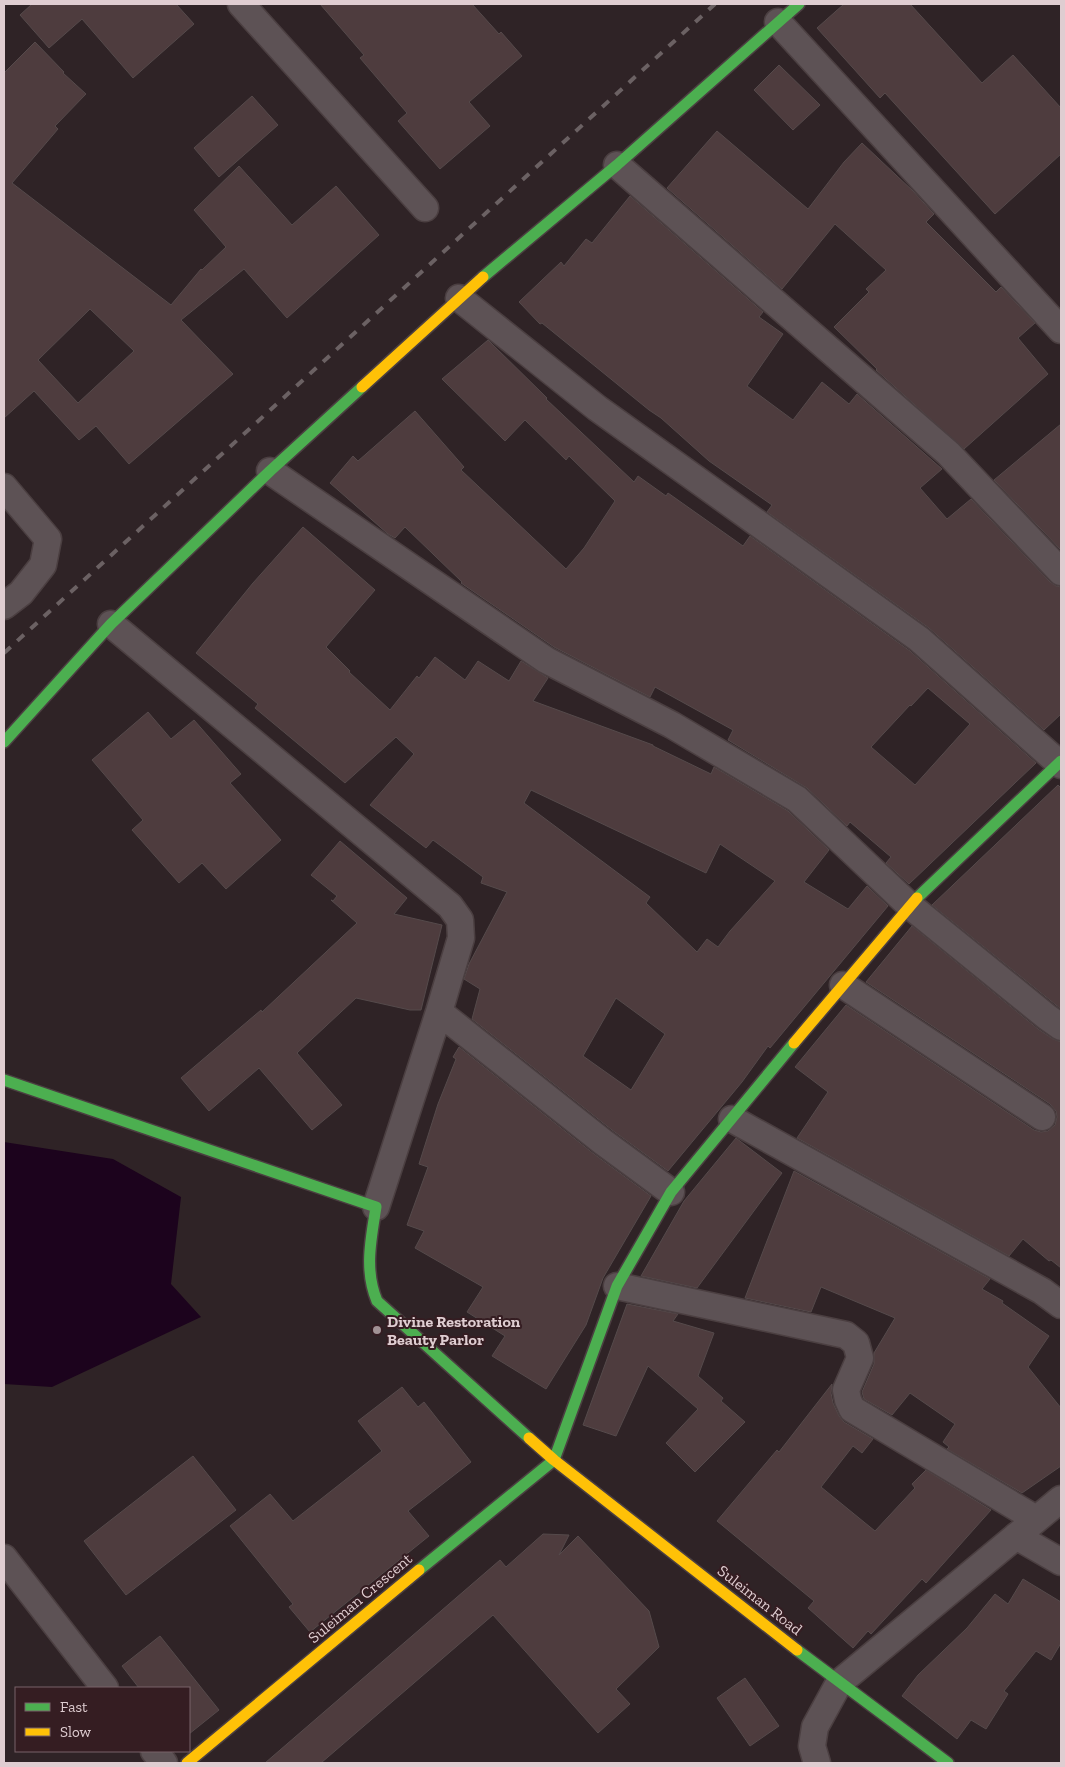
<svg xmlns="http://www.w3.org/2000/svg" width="1065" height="1767" font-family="'Zilla Slab',serif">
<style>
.water{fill:#1c031d}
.building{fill:#4e3c3e;stroke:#554a4b;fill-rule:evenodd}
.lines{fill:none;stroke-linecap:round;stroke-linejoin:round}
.street-casing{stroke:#4b3f41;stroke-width:29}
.fast-casing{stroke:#4b3f41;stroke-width:14}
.slow-casing{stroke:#4b3f41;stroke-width:14}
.street{stroke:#5d5255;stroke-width:26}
.fast{stroke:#4caf50;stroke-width:11}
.slow{stroke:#ffc107;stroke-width:11}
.rail{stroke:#6b6163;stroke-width:4;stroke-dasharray:9 9;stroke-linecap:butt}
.poi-dot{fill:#a19295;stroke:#351d22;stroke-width:2}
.labels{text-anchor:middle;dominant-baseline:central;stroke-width:4;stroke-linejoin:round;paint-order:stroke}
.poi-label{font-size:16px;font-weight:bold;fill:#dfcdd1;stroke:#351d22;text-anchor:start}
.street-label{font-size:16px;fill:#dfcdd1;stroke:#351d22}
</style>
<rect width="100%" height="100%" fill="#2f2326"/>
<path class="water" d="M 4,1142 L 113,1159 L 181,1197 L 171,1284 L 201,1317 L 52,1387 L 4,1384 Z"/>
<path class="building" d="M 32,4 L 176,4 L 194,24 L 133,78 L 82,19 L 49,48 L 20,15 Z
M 320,4 L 472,4 L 499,34 L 501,32 L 522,56 L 469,102 L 490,126 L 440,169 L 398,121 L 407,113 L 360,58 L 364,55 Z
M 844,4 L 910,4 L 982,83 L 1013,55 L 1061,108 L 1061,154 L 995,214 L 885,93 L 880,98 L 817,28 Z
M 35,42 L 64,72 L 63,73 L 86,94 L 55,126 L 58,129 L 12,183 L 171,305 L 201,269 L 202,270 L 226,247 L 194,210 L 239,166 L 292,225 L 336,186 L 379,235 L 287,318 L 244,269 L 181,320 L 233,374 L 129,464 L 96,426 L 79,440 L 34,391 L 4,418 L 4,73 ZM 90,309 L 134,351 L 78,403 L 38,360 Z
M 779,65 L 820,105 L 793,130 L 754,90 Z
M 252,96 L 278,125 L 219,177 L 194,148 Z
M 717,131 L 808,209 L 844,162 L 862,143 L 913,191 L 934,214 L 926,222 L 996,292 L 1001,287 L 1035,323 L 1018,338 L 1048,374 L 964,449 L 876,370 L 877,369 L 834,327 L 869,292 L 866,289 L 886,270 L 835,224 L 782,289 L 667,188 Z
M 630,196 L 763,312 L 759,317 L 783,334 L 747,386 L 793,420 L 822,382 L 849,404 L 857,394 L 942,469 L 920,488 L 947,519 L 971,499 L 1050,582 L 1056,586 L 1061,587 L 1061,714 L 1044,730 L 929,628 L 767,512 L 772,505 L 709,461 L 661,418 L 649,410 L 542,323 L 540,324 L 519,302 L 561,262 L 564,266 L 586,239 L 592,243 Z
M 488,340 L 547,398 L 546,399 L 634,482 L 638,476 L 666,496 L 668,493 L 743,546 L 750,536 L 910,651 L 1036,763 L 909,884 L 886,863 L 891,857 L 850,822 L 847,826 L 807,788 L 728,740 L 733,730 L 655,687 L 650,697 L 554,647 L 461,583 L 462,582 L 405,527 L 395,538 L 388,534 L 330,483 L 353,456 L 358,461 L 415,411 L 464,467 L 461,470 L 566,569 L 584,548 L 615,501 L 569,456 L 566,460 L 525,420 L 505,441 L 442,379 ZM 928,688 L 970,724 L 915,785 L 871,747 L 910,705 L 911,706 Z
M 1061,424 L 1061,550 L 994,480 Z
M 303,527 L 375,590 L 326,647 L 350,671 L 349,672 L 390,710 L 417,676 L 419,678 L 435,657 L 465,680 L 478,661 L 509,681 L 521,661 L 548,678 L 533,701 L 653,745 L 653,746 L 711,774 L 714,767 L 788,811 L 829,850 L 804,882 L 848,909 L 867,886 L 888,906 L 770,1048 L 768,1046 L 742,1082 L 668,1171 L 612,1130 L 472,1019 L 480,989 L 464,979 L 469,964 L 507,892 L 481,883 L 483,877 L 433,840 L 426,848 L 370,805 L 414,754 L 396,737 L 345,783 L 255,708 L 258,704 L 196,653 L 253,583 ZM 531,790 L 706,873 L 720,844 L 775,881 L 730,931 L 718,947 L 707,939 L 697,952 L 646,903 L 650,897 L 524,803 ZM 616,998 L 665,1034 L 631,1090 L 583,1056 Z
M 148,712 L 171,739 L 194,720 L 241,774 L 230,783 L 281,840 L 226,889 L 202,863 L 179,883 L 132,830 L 143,820 L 92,760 Z
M 1058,785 L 1061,788 L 1061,1009 L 932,905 Z
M 340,841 L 407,898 L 394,914 L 442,925 L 421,1010 L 410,1010 L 356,998 L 297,1053 L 342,1105 L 312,1130 L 259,1068 L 209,1111 L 181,1078 L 261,1010 L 262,1012 L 357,923 L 331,900 L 333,901 L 337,896 L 311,875 Z
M 912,926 L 1038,1029 L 1053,1039 L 1061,1042 L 1061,1268 L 1051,1260 L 1049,1261 L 1023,1239 L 1009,1256 L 797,1138 L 828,1092 L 795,1067 L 846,1005 L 1034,1130 L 1041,1132 L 1048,1131 L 1055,1125 L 1057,1117 L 1056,1111 L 1050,1104 L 866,982 Z
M 459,1047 L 594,1154 L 651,1196 L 603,1278 L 586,1325 L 546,1389 L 492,1356 L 505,1336 L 467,1312 L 483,1287 L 415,1248 L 424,1231 L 407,1225 L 428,1167 L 419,1164 L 438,1104 L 456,1059 L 453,1057 Z
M 736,1138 L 782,1173 L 697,1288 L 641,1276 L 684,1201 Z
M 794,1171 L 990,1279 L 982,1289 L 1003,1301 L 1002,1303 L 1049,1336 L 1028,1367 L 1061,1408 L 1061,1466 L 1022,1493 L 947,1449 L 949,1447 L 943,1442 L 955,1424 L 910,1393 L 892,1415 L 864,1399 L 862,1392 L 874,1364 L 874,1353 L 895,1318 L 821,1287 L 811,1312 L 745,1298 Z
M 627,1304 L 678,1314 L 673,1321 L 714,1333 L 698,1376 L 723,1398 L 721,1401 L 745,1422 L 695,1472 L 666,1443 L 698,1409 L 648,1366 L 616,1436 L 583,1425 Z
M 832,1384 L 831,1393 L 833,1403 L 839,1416 L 844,1422 L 873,1439 L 862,1453 L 853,1446 L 821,1487 L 875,1531 L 915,1488 L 912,1484 L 926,1470 L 991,1510 L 926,1583 L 922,1579 L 871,1634 L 868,1631 L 853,1648 L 808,1608 L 814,1601 L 717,1521 L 777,1450 L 779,1452 Z
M 402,1387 L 418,1407 L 424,1402 L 471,1462 L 408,1511 L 429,1536 L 310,1632 L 289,1607 L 293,1604 L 230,1526 L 270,1494 L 293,1521 L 382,1451 L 358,1421 Z
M 193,1456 L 236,1510 L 126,1595 L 84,1541 Z
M 543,1534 L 569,1535 L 559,1555 L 578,1536 L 649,1611 L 659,1647 L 616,1689 L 630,1704 L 598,1733 L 493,1615 L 321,1763 L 265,1763 L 500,1560 L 506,1567 Z
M 1023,1579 L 1061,1602 L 1061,1643 L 1051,1660 L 1036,1651 L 1004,1691 L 1008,1694 L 986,1729 L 971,1720 L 957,1739 L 902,1696 L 918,1675 L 967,1628 L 995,1594 L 1008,1604 Z
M 160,1636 L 219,1710 L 189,1734 L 189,1688 L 139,1688 L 122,1666 Z
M 745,1678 L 779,1726 L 750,1746 L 717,1698 Z"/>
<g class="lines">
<defs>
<path id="street" d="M 241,4 L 425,208
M 778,22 L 1061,330
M 617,165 L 948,453 L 1061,572
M 459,298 L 597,408 L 919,639 L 1061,765
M 270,471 L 546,660 L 672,725 L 797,799 L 909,905 L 1047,1017 L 1061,1027
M 4,487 L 48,539 L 43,565 L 21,593 L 4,606
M 111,624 L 450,906 L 460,920 L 461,938 L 439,1012 L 376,1207
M 843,985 L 1042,1117
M 439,1012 L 603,1142 L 671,1192
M 732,1119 L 1042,1291 L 1061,1305
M 617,1286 L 846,1335 L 856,1343 L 860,1358 L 846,1390 L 848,1400 L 852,1409 L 1036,1519
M 1016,1536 L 1061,1562
M 4,1558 L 105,1688
M 154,1751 L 164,1763
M 817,1763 L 812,1746 L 815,1727 L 839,1683 L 1061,1499"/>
<path id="fast" d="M 483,277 L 617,165 L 799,4
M 4,742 L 111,624 L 270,471 L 362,387
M 917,898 L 1061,761
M 4,1080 L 376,1207 C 371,1239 364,1270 377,1301 L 529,1438
M 554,1460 L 617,1286 L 671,1192 L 794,1043
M 419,1570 L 554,1460
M 797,1650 L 948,1763"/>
<path id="slow" d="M 362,387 L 483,277
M 794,1043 L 917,898
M 529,1438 L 554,1460 L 797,1650
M 187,1763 L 419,1570"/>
</defs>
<use href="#street" class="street-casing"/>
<use href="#fast" class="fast-casing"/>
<use href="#slow" class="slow-casing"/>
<use href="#street" class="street"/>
<use href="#fast" class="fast"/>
<use href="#slow" class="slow"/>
<path class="rail" d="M 4,653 L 715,4"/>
</g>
<circle class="poi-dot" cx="377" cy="1330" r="5"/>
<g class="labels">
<g class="poi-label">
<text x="387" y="1321">Divine Restoration<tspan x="387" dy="18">Beauty Parlor</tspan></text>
</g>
<g class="street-label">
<text transform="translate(360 1598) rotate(-40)">Suleiman Crescent</text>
<text transform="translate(760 1600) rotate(38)">Suleiman Road</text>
</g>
</g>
<rect width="1065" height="1767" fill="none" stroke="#dfcdd1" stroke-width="10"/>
<rect x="15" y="1687" width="175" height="65" fill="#351d22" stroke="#796368"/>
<rect x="25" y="1703" width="25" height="8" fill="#4caf50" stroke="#796368"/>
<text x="60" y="1712" font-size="15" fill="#dfcdd1">Fast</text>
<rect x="25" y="1728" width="25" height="8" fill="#ffc107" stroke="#796368"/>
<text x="60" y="1737" font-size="15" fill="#dfcdd1">Slow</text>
</svg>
